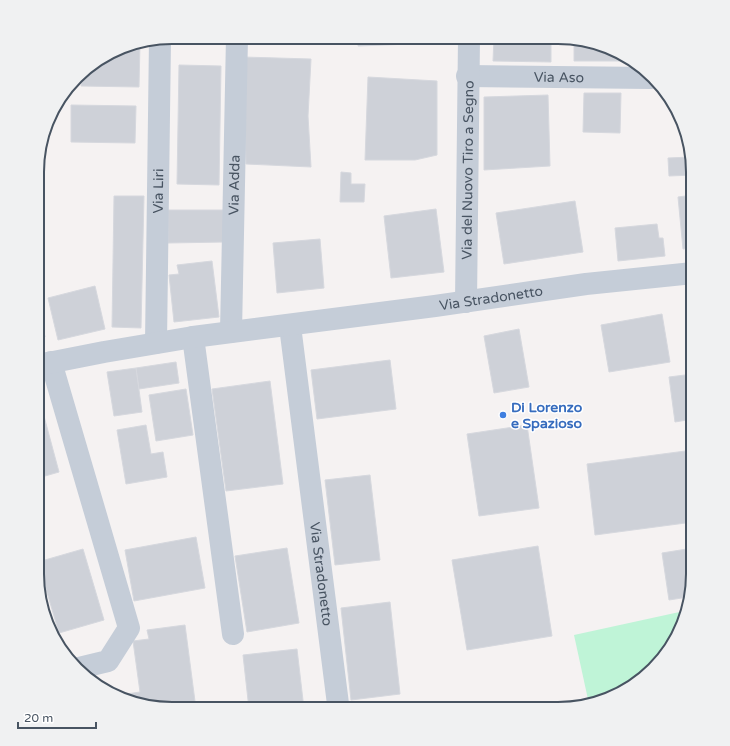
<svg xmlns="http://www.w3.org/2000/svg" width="730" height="746" font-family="'Varela Round',sans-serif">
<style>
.green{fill:#bff4d7}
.building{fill:#ced1d8;stroke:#d6d8de}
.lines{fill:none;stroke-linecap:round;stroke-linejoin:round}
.minor{stroke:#c5cdd8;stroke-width:22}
.shop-dot{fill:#3f7fe0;stroke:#fff;stroke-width:1.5}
.labels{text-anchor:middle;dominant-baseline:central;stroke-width:3;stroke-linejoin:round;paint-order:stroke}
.street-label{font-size:14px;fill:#485462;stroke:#fff}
.shop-label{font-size:14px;font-weight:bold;fill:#366cbe;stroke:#fff;text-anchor:start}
.rim{fill:none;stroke:#485462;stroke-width:2}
</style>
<rect width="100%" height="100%" fill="#f5f2f2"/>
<path class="green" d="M 684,611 L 675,641 L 640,681 L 601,702 L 589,704 L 574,635 Z"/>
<path class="building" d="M 178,37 L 227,37 L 227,40 L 178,39 Z
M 359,38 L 410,38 L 410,44 L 358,46 Z
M 494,38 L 551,38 L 551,62 L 493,61 Z
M 574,38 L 625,55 L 632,61 L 574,61 Z
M 140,42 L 139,87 L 81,86 L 83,70 L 129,44 Z
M 243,57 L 311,59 L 308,116 L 311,167 L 246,164 Z
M 179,65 L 221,66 L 219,185 L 177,184 Z
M 368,77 L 437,81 L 437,155 L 415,160 L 365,160 Z
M 584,93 L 621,93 L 620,133 L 583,132 Z
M 548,95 L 550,166 L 484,170 L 484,97 Z
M 71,105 L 136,106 L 135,143 L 71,142 Z
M 684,126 L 686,129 L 688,142 L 685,142 Z
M 691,157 L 693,175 L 669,176 L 668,158 Z
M 341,172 L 351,173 L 351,184 L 365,184 L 364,202 L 340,202 Z
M 693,195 L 693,248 L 683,249 L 678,197 Z
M 114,196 L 144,196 L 141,328 L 112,327 Z
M 575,201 L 583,252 L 504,264 L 496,213 Z
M 436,209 L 444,272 L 391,278 L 384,216 Z
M 168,210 L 223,210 L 224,242 L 168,243 Z
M 657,224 L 659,238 L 663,238 L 665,256 L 618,261 L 615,228 Z
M 320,239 L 324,288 L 277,293 L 273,243 Z
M 212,261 L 219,317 L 174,322 L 169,275 L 179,274 L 177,265 Z
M 95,286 L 105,329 L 58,340 L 48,298 Z
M 39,308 L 45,337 L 39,338 Z
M 662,314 L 670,362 L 609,372 L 601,325 Z
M 519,329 L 529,387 L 494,393 L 484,336 Z
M 390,360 L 396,409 L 317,419 L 311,370 Z
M 176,362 L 179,383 L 139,389 L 136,368 Z
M 136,368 L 142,412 L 114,416 L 107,372 Z
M 693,374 L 693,419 L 675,422 L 669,377 Z
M 270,381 L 283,484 L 226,491 L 212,389 Z
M 186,389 L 193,435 L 156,441 L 149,395 Z
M 38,405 L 41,405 L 59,472 L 38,478 Z
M 146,425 L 151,454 L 163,452 L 167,477 L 126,484 L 117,430 Z
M 527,425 L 539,508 L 479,516 L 467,434 Z
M 693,450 L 693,522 L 595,535 L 587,464 Z
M 370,475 L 380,560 L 335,565 L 325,480 Z
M 196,537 L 205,588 L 134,601 L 125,550 Z
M 538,546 L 552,636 L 467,650 L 452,560 Z
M 287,548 L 299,623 L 247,632 L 235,556 Z
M 693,548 L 693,582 L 688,597 L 669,600 L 662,553 Z
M 83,549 L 104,620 L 59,633 L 38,562 Z
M 390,602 L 400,694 L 351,700 L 341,608 Z
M 185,625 L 196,709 L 164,709 L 120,695 L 140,692 L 133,641 L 149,639 L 147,630 Z
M 297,649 L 304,709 L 249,709 L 243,655 Z"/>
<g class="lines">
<g class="minor">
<path id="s1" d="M 467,76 L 651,78"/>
<path id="s2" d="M 466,302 L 469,38"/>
<path id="s3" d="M 290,326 L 338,704"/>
<path id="s4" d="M 231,332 L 237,37"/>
<path d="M 193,337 L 233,634"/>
<path id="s5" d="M 156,343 L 160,39"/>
<path d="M 51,362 L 129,628 L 108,661 L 79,668"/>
<path id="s6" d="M 38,365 L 104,352 L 193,337 L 435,306 L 586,284 L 693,273"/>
</g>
</g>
<circle class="shop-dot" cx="503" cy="415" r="4"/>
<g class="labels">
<g class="street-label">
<text stroke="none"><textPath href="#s1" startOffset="92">Via Aso</textPath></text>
<text stroke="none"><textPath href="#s2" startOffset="132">Via del Nuovo Tiro a Segno</textPath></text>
<text stroke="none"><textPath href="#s4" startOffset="147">Via Adda</textPath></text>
<text stroke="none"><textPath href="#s5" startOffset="152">Via Liri</textPath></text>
<text stroke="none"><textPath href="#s6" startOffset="458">Via Stradonetto</textPath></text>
<text stroke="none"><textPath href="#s3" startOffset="250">Via Stradonetto</textPath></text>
</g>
<g class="shop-label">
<text x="511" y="407">Di Lorenzo<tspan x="511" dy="16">e Spazioso</tspan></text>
</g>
</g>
<path d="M0 0H730V746H0ZM172 44H558A128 128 0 0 1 686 172V574A128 128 0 0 1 558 702H172A128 128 0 0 1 44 574V172A128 128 0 0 1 172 44Z" fill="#f0f1f2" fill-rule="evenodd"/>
<path class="rim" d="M172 44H558A128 128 0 0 1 686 172V574A128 128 0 0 1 558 702H172A128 128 0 0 1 44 574V172A128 128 0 0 1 172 44Z"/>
<path d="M18 722v6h78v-6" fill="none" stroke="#485462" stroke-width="2"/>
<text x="24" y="722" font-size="12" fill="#485462" stroke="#ffffff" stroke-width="3" paint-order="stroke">20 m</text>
</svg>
